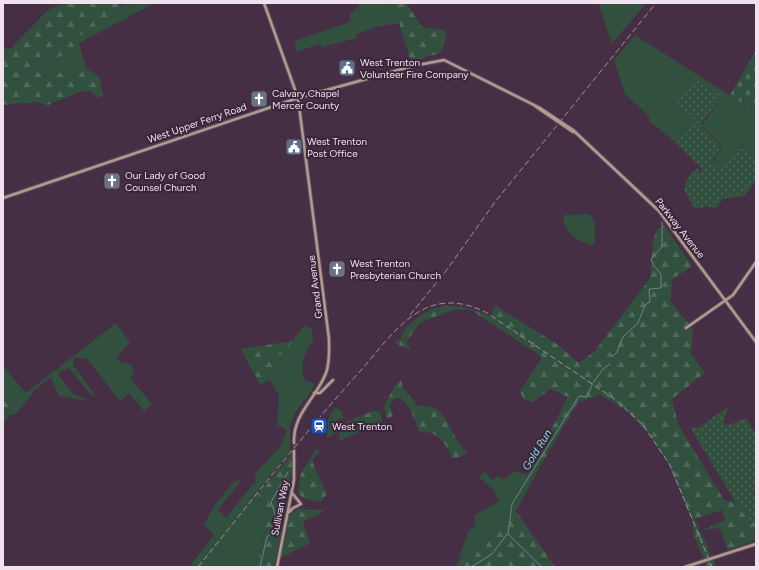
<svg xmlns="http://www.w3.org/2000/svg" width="759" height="570" font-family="Figtree,sans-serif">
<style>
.grass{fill:#31503e}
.forest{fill:url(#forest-firs)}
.cemetery{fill:url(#cemetery-stones)}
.park{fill:url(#park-dots)}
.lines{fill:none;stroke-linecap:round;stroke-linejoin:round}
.stream{stroke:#6a858e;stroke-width:1}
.secondary-tunnel{stroke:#604a5f;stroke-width:2.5;stroke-dasharray:2.5 1;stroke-linecap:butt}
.secondary-casing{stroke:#614c60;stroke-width:4.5}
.secondary{stroke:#af9c8b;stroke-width:2.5}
.rail{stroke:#a18ea0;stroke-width:1;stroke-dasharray:6 3;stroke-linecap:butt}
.labels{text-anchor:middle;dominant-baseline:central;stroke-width:4;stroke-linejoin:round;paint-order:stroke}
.poi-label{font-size:10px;fill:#f1e2f0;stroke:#3b253a;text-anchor:start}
.street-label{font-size:10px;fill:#f1e2f0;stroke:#3b253a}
.water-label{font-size:11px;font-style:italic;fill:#8bdbe8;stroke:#3b253a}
</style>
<defs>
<pattern id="forest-firs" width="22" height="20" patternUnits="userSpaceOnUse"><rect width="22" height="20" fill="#31503e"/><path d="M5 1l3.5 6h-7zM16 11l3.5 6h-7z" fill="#4f695a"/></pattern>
<pattern id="cemetery-stones" width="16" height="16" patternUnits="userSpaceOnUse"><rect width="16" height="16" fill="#31503e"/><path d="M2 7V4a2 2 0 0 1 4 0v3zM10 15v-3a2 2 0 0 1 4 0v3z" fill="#4f695a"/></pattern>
<pattern id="park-dots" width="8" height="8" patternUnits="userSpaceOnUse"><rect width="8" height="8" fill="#31503e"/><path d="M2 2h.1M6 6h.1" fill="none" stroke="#4f695a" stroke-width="1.8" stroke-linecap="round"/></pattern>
</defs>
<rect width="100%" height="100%" fill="#462f45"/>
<path class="grass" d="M 132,3 L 155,3 L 79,43 L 86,68 L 44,76 L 38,72 L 39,68 L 75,48 L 71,41 L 98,24 L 126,11 Z
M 362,3 L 388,3 L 399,23 L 376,27 L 356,34 L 357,38 L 322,47 L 320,44 L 296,52 L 295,41 L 350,22 L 350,14 Z
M 603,3 L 646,3 L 612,44 L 599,5 Z
M 635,35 L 756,112 L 756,159 L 741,146 L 719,168 L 713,161 L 722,146 L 702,125 L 723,96 L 681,110 L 695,118 L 675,142 L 648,120 L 650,117 L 625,94 L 614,60 Z
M 589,214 L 595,221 L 595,244 L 593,245 C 577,241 566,235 563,217 L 565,215 Z
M 116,323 L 130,342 L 116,358 L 122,363 L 131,364 L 134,373 L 131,379 L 152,404 L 144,411 L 129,393 L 120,401 L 87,359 L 75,357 L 73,365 L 96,396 L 92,396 L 69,368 L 60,371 L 59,376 L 73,394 L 93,402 L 59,396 L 51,377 L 35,390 L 16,414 L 11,414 L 3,422 L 3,417 L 13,406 L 11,400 L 3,397 L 3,366 L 26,393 Z
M 304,326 L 312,329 L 313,341 C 304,352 298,368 306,381 L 315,384 L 305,401 L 304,400 L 295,413 L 290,426 L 290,451 L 257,493 L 261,497 L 260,499 L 269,511 L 260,554 L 255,567 L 189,567 L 214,535 L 204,524 L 216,503 L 235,481 L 241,481 L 218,510 L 226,518 L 257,479 L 254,475 L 280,447 L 287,430 L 277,425 L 279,396 L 270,380 L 275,377 L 270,354 L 285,355 L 292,341 Z
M 360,416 L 364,430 L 339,441 L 340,425 Z
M 536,459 L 542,463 L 516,511 L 503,529 L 494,532 L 485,547 L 472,548 L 458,561 L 469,530 L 475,527 L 475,515 L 499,501 L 493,489 L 479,478 L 485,471 L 492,480 L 498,476 L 504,479 L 515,471 L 527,475 Z"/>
<path class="forest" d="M 63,3 L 116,3 L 122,6 L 127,3 L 132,3 L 126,11 L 98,24 L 72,41 L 75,48 L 39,68 L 38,72 L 44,76 L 86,68 L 99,77 L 103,95 L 98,98 L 90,91 L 82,91 L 48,105 L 35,102 L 3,105 L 3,49 L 11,48 L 48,10 Z
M 388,3 L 406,3 L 422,27 L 444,30 L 447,36 L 440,53 L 411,62 L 399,23 Z
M 664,225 L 692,266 L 673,279 L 670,301 L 693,329 L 691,354 L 705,373 L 672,399 L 678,424 L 724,500 L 744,505 L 751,523 L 756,522 L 756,540 L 728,550 L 720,528 L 703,530 L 725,520 L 722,510 L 695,519 L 716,567 L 707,567 L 694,536 L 692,520 L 668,463 L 649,434 L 628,412 L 601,395 L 578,402 L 542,463 L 536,459 L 568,397 L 550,389 L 533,402 L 524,400 L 520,392 L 542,357 L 471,310 L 456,309 L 426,320 L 419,324 L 406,342 L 411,350 L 395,343 L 397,340 L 401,339 C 403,330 408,326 415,320 C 438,299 466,305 492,317 L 494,305 L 557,344 L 579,363 L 595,351 L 650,278 L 653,241 L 657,230 Z
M 292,341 L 285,355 L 270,354 L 275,377 L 260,385 L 241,349 Z
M 402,379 L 402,386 L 418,406 C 423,407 432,406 437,410 C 452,421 453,444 469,453 L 453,459 C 446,444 438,430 419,432 L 411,410 L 401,398 L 394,399 L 390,405 L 393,416 L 387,419 L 384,406 L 396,384 Z
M 3,396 L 11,400 L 13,406 L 3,417 Z
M 335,408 L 341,410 L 343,418 L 337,420 L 336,432 L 327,438 L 327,421 Z
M 373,411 L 380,412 L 382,422 L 364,430 L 360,416 Z
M 316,449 L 320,451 L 312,461 L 327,494 L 320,502 C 312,501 303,500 298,493 L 301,473 Z
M 293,452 L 293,465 L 287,493 L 282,493 L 281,498 L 287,503 L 274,567 L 255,567 L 260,554 L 269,511 L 258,494 Z
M 297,509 L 323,510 L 323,512 L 304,521 L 303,524 L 310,543 L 284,556 L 280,557 L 288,517 Z
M 516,511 L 555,567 L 454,567 L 472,548 L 485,547 L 495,532 L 503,529 Z"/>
<path class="cemetery" d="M 756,50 L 756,112 L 730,95 Z"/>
<path class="park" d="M 698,81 L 723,96 L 708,114 L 701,125 L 721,146 L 712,161 L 719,167 L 739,146 L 756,158 L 756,181 L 744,196 L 723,199 L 715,209 L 706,206 L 697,209 L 693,206 L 684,190 L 688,177 L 697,168 L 700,173 L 703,170 L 675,142 L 695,118 L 681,110 L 677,101 Z
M 729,406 L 723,422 L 727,426 L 746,418 L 756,434 L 756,490 L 753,491 L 756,500 L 756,522 L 751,523 L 743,505 L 736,503 L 690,427 L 698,428 Z"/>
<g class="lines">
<path class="stream" d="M 612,357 L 617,352 L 623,337 L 638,323 L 645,305 L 650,302 L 649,289 L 661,288 L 661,274 L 654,266 L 651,259 L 662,247 L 662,222
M 593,383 L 603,369 L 610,364
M 508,534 L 542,567
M 260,567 L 267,537 L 279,526 L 271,502 L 288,472
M 471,567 L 492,554 L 508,533 L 512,504 L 579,396 L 587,397 L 592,385"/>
<path class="secondary-tunnel" d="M 294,443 L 294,451"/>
<defs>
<path id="secondary" d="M 264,3 L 298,98 L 329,339 C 329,351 330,362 326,373 C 316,399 293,413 294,443
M 535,106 L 573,132
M 3,198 L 298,98 L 413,66 L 444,60 L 540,108 L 573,130 L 659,211 L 756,342
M 686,328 L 733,295 L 756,262
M 314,393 L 320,393 L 333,380
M 289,512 L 293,508 L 301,504 L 292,493
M 277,567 L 294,480 L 294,451
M 685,567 L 756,544"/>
</defs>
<use href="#secondary" class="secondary-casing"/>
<use href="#secondary" class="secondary"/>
<path class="rail" d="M 410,315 L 446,271 L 495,202 L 656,3
M 198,567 C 252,500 305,432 363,368 C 381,347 400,320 426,308 C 447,299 468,303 487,313 L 616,400 L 643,425 L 670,465 L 712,567"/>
</g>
<defs>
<symbol id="civic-square" viewBox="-11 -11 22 22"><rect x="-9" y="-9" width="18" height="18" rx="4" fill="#5c6f8a" stroke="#3b253a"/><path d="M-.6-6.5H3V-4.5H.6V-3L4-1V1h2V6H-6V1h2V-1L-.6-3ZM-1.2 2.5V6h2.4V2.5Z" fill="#fff"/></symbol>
<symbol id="church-square" viewBox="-11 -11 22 22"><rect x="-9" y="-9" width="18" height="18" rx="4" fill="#6b7280" stroke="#3b253a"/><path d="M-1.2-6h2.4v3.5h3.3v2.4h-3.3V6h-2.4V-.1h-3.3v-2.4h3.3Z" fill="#fff"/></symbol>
<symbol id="station-square" viewBox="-11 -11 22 22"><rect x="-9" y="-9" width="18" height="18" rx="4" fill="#1a4fb4" stroke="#3b253a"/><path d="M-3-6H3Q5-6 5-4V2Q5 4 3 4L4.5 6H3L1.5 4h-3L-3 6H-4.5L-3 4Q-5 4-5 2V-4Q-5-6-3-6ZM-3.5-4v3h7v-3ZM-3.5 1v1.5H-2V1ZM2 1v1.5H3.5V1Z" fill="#fff"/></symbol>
</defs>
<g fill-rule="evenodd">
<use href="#civic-square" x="337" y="58" width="20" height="20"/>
<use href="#church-square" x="249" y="89" width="20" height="20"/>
<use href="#civic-square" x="284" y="137" width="20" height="20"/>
<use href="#church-square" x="102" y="171" width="20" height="20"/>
<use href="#church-square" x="327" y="259" width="20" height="20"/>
<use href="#station-square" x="309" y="416" width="20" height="20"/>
</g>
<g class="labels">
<g class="poi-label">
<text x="360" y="62">West Trenton<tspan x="360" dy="12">Volunteer Fire Company</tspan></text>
<text x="272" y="93">Calvary Chapel<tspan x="272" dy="12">Mercer County</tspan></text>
<text x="307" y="141">West Trenton<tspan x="307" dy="12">Post Office</tspan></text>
<text x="125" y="175">Our Lady of Good<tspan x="125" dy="12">Counsel Church</tspan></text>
<text x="350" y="263">West Trenton<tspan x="350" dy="12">Presbyterian Church</tspan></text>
<text x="332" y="426">West Trenton</text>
</g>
<g class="street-label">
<text transform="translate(197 123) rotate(-19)">West Upper Ferry Road</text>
<text transform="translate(680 228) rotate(52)">Parkway Avenue</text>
<text transform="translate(315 287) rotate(-97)">Grand Avenue</text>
<text transform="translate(280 508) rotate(-79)">Sullivan Way</text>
</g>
<g class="water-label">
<text transform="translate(537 450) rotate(-58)">Gold Run</text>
</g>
</g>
<rect width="759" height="570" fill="none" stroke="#f1e2f0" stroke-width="8"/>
</svg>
